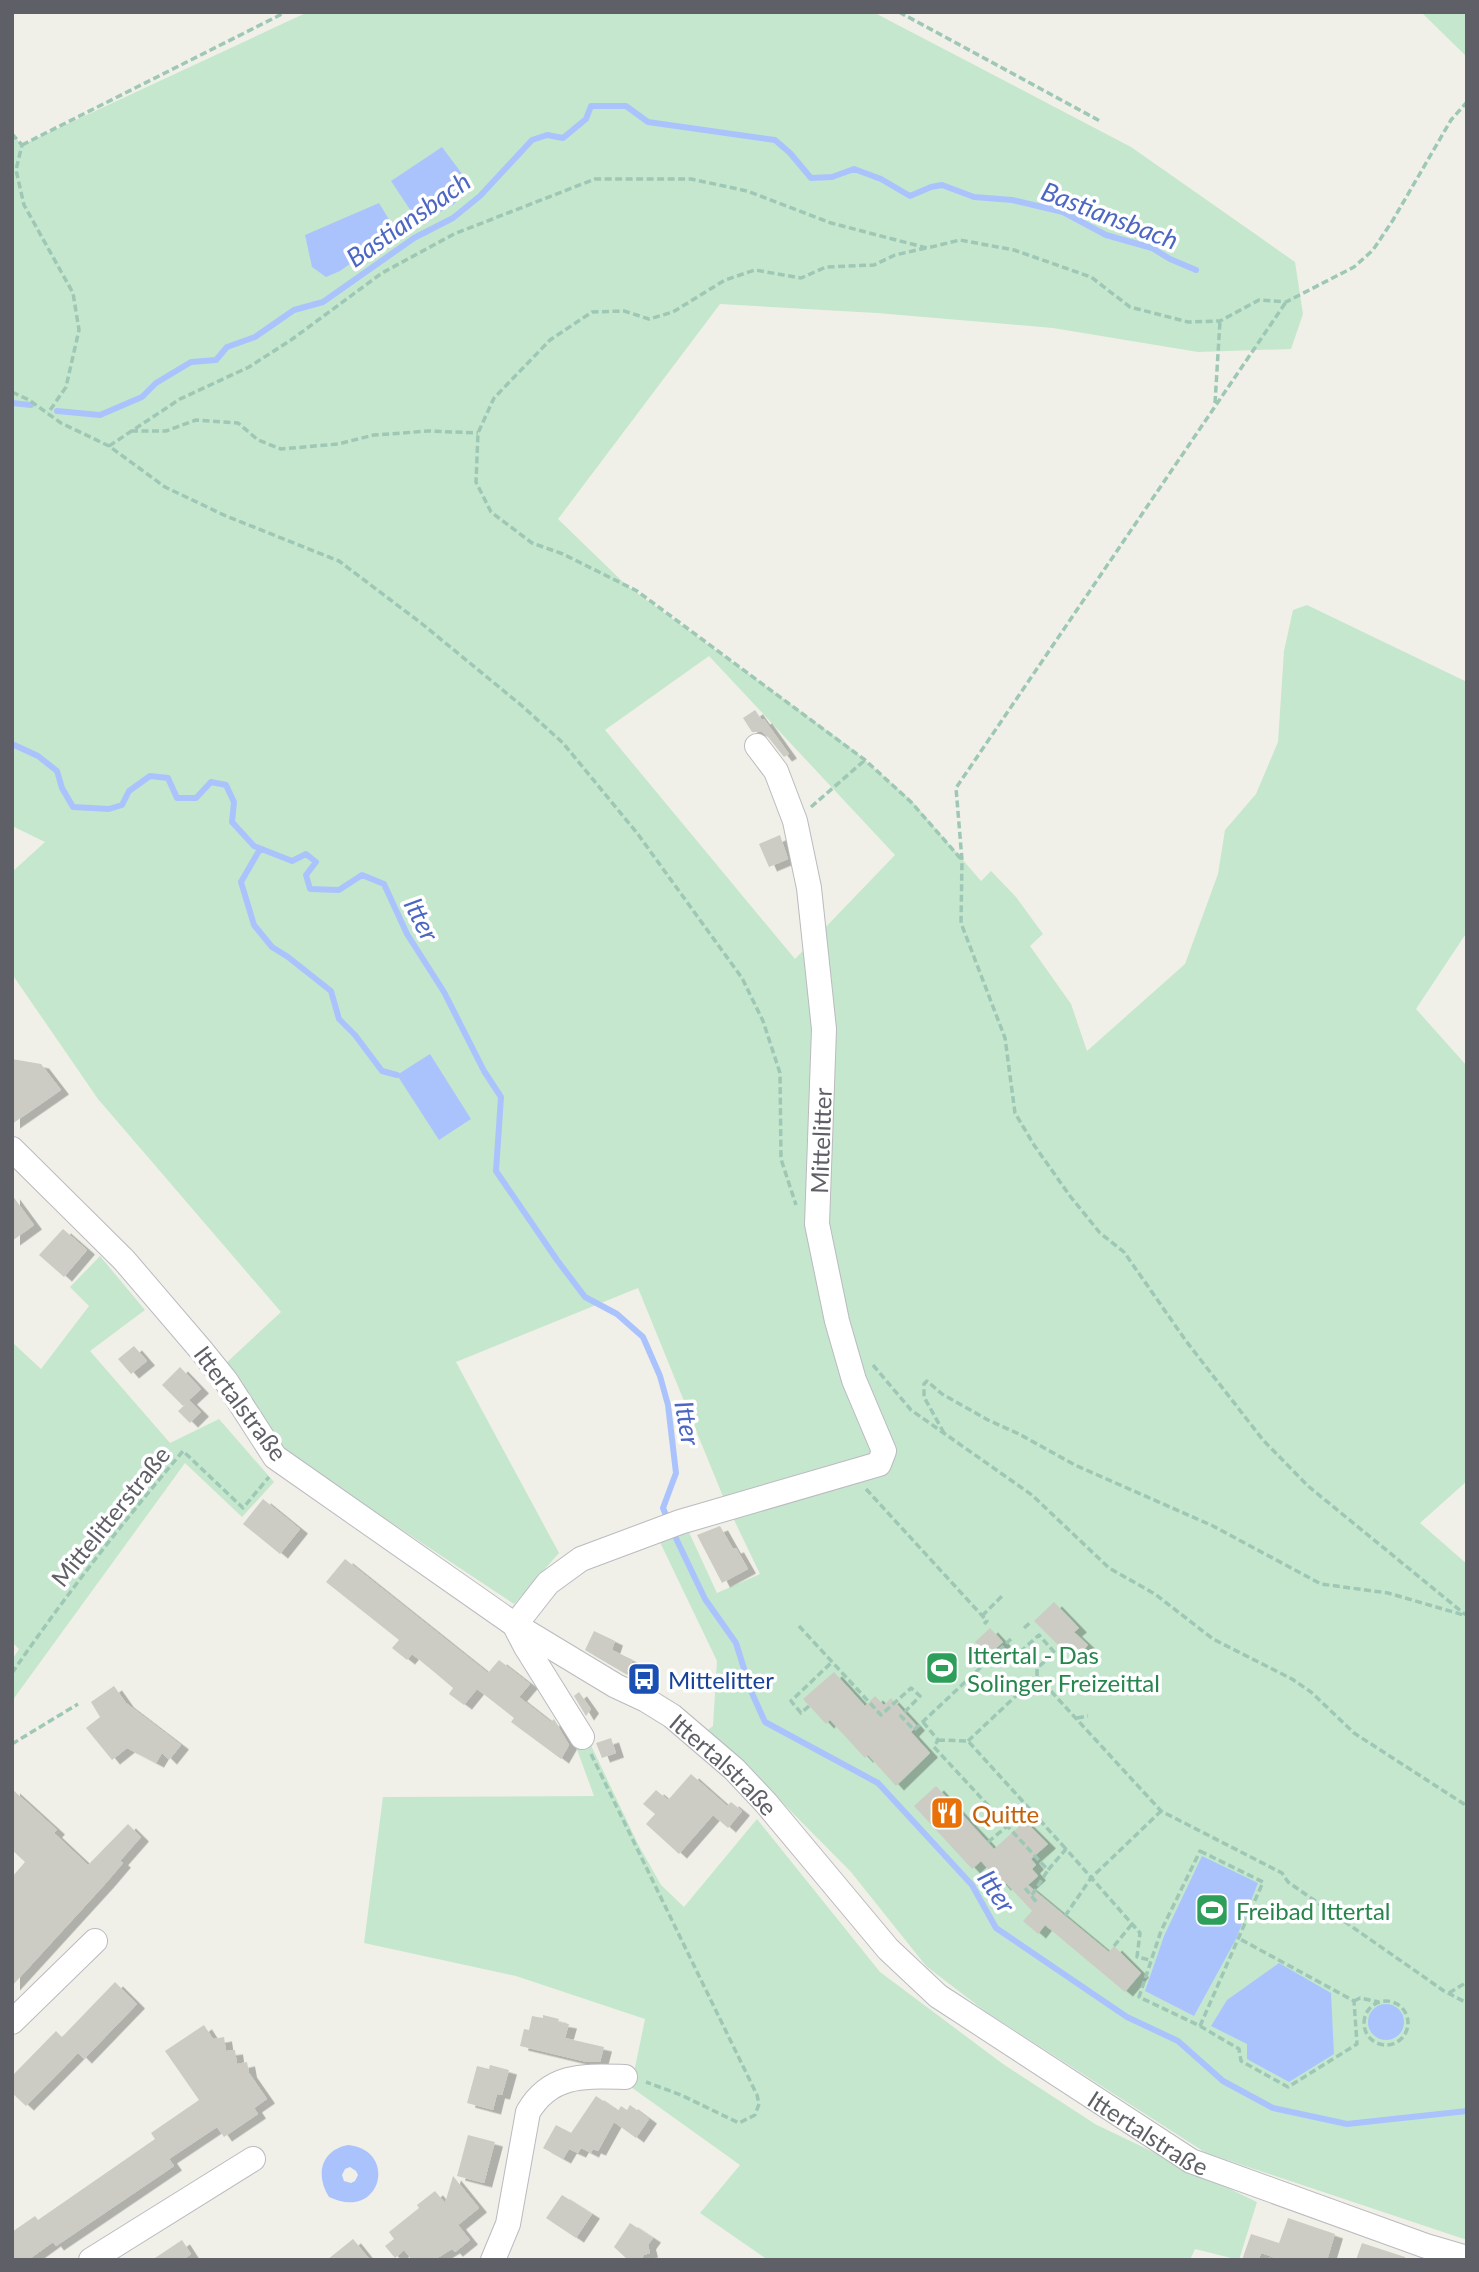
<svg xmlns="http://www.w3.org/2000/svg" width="1479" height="2272" font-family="Lato,sans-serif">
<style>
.green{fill:#c5e7ce;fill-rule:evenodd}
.water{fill:#abc3fd;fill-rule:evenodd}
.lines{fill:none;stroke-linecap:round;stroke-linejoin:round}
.stream{stroke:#abc3fd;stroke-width:6}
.building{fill:#ccccc4;filter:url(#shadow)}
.minor-casing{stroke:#babac0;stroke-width:26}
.path{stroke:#9ec8b5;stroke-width:3.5;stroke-dasharray:7 3.5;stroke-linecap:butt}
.minor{stroke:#fff;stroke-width:24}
.labels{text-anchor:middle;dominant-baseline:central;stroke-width:7;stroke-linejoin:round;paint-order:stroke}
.street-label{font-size:24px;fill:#5f6067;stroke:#fff}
.leisure-label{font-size:24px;fill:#27864d;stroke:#fff;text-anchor:start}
.transit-label{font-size:24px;fill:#164399;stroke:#fff;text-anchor:start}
.food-label{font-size:24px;fill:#c56008;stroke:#fff;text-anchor:start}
.water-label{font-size:26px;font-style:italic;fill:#4c66c3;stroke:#fff}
</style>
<defs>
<filter id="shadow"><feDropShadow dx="8" dy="4.5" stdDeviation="0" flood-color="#0004"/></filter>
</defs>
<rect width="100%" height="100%" fill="#f0f0e8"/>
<path class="green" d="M 308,12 L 873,12 L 1131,147 L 1295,262 L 1303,314 L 1291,349 L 1198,352 L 1053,328 L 877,313 L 720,304 L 558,519 L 626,585 L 851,748 L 912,801 L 981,881 L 991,871 L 1016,897 L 1043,934 L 1030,946 L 1071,1004 L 1087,1051 L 1185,964 L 1218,874 L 1225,830 L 1256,794 L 1278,742 L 1284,651 L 1293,610 L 1307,605 L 1467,682 L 1467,932 L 1416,1009 L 1467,1066 L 1467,1481 L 1420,1523 L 1467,1564 L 1467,2240 L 1206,2153 L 986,2012 L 926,1966 L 851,1872 L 763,1783 L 705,1732 L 713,1726 L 717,1661 L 658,1538 L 687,1528 L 717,1593 L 760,1574 L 724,1499 L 638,1288 L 456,1362 L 559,1553 L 514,1604 L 289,1455 L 225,1364 L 281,1312 L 98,1099 L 12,974 L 12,872 L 45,842 L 12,826 L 12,134 L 22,145 ZM 709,656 L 895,855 L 795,959 L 605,730 Z
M 1421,12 L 1467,12 L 1467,57 Z
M 100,1256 L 145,1310 L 90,1351 L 170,1443 L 219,1419 L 274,1482 L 242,1517 L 185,1463 L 12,1701 L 12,1660 L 19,1649 L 12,1642 L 12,1342 L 41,1369 L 89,1306 L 70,1287 Z
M 588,1739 L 638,1844 L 661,1885 L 684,1907 L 757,1819 L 880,1972 L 1003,2064 L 1095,2124 L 1257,2202 L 1239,2260 L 1195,2249 L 1190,2260 L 768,2260 L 700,2213 L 740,2165 L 631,2087 L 645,2019 L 516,1976 L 364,1943 L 383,1797 L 594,1796 L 575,1744 Z"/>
<path class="water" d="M 442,147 L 472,187 L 453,205 L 419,223 L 391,181 Z
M 379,203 L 393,226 L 390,236 L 340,271 L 326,277 L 312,267 L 305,235 Z
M 430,1054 L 471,1119 L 439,1140 L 397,1075 Z
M 1202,1856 L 1258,1883 L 1236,1939 L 1194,2016 L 1145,1991 L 1164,1936 Z
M 1279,1963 L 1331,1993 L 1334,2054 L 1289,2082 L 1247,2059 L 1247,2044 L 1211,2026 L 1227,2000 Z
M1368 2022a18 18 0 1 1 36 0a18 18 0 1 1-36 0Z
M 348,2145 C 399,2150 381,2222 329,2197 C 315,2175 321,2150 348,2145 ZM 350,2167 L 356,2171 L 358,2175 L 355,2181 L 351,2183 L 344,2181 L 342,2175 L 345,2169 Z"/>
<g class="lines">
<path class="stream" d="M 12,403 L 31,405
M 57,411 L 100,415 L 142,397 L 156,383 L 191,362 L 216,360 L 227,347 L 255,337 L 294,310 L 323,302 L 414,238 L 453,218 L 480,196 L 532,140 L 547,135 L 563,138 L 586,119 L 591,106 L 626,106 L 648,122 L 775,140 L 790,153 L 811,178 L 832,177 L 854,169 L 881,179 L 910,196 L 931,187 L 942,185 L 974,197 L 1012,200 L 1063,212 L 1106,235 L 1152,248 L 1170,259 L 1196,270
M 12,744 L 38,756 L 57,771 L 62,788 L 73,807 L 109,809 L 122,805 L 129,791 L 150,776 L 168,778 L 177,798 L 196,798 L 211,782 L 226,785 L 234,802 L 232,822 L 254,846 L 292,861 L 306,854 L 316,862 L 306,875 L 310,889 L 339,890 L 362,875 L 384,884 L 407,934 L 444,992 L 484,1071 L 501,1097 L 496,1171 L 557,1260 L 585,1297 L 617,1314 L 643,1337 L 660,1376 L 668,1405 L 676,1473 L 663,1508 L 668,1520
M 260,849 L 241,882 L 254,925 L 272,947 L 288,957 L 331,991 L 339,1019 L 355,1035 L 382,1071 L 397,1075
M 672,1530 L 705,1599 L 736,1643 L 751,1691 L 765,1722 L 878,1783 L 972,1885 L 996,1928 L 1127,2017 L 1178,2041 L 1223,2081 L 1273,2108 L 1347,2124 L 1467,2111"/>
</g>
<path class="building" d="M 755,710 L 762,720 L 764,719 L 789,754 L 784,757 L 768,737 L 762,732 L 752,732 L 743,718 Z
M 780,835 L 788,859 L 769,867 L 759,844 Z
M 12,1059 L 41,1064 L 61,1090 L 12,1124 Z
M 12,1195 L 34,1225 L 12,1241 Z
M 63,1229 L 87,1250 L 64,1277 L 39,1255 Z
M 134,1346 L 147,1361 L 131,1374 L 118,1359 Z
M 180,1367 L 201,1389 L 189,1400 L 201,1412 L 190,1423 L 178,1411 L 188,1402 L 183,1406 L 162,1385 Z
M 263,1499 L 300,1529 L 280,1554 L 243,1524 Z
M 720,1526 L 733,1549 L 736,1548 L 748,1569 L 722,1583 L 697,1535 Z
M 345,1559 L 488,1673 L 499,1660 L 530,1684 L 519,1697 L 551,1722 L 554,1719 L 569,1745 L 561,1759 L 511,1722 L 514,1718 L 477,1689 L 464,1705 L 449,1694 L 453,1688 L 433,1671 L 412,1654 L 407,1660 L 392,1648 L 399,1640 L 326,1582 Z
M 1054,1602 L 1079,1628 L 1074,1632 L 1088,1645 L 1077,1657 L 1063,1643 L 1059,1646 L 1034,1621 Z
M 990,1628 L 1003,1642 L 987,1656 L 975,1642 Z
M 594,1631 L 615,1641 L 612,1650 L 633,1660 L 626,1674 L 585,1650 Z
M 834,1672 L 865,1706 L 875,1696 L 884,1705 L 891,1698 L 917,1726 L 911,1732 L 930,1753 L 896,1786 L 868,1755 L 865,1758 L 830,1720 L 826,1724 L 803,1699 Z
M 114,1686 L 126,1703 L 181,1745 L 169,1760 L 162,1753 L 156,1763 L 127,1748 L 112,1760 L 86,1728 L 100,1717 L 91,1702 Z
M 579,1692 L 591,1709 L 586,1716 L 574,1696 Z
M 611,1738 L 616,1753 L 602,1758 L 596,1743 Z
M 691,1774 L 727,1806 L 731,1802 L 742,1811 L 728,1828 L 713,1815 L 679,1854 L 646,1824 L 655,1814 L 643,1804 L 656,1790 L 668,1800 Z
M 936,1786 L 994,1849 L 1025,1821 L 1048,1844 L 1031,1859 L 1036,1865 L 1032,1869 L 1038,1876 L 1028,1885 L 1109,1952 L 1114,1946 L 1141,1973 L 1125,1992 L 1045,1925 L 1038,1934 L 1023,1921 L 1032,1911 L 1006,1883 L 1003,1886 L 981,1861 L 972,1869 L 914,1806 Z
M 12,1789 L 57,1830 L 54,1833 L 88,1865 L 128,1824 L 141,1837 L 120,1861 L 123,1863 L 106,1883 L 12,1986 L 12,1877 L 25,1862 L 12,1850 Z
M 115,1982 L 137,2004 L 84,2059 L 78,2053 L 26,2106 L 12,2093 L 12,2076 L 56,2031 L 62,2037 Z
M 543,2015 L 559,2019 L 558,2022 L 569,2024 L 565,2038 L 604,2047 L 600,2062 L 587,2062 L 520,2046 L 524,2029 L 529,2030 L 532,2016 L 543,2018 Z
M 204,2025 L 213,2039 L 224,2037 L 226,2051 L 235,2050 L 237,2064 L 247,2062 L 249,2073 L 267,2099 L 254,2108 L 258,2114 L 224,2137 L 217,2127 L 169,2159 L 174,2166 L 56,2246 L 53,2242 L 28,2260 L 12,2260 L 12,2232 L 35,2216 L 38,2220 L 155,2139 L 151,2133 L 199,2100 L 165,2051 Z
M 490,2065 L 509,2070 L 502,2095 L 497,2094 L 493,2110 L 467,2103 L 477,2066 L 489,2069 Z
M 596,2096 L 618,2111 L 621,2106 L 627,2110 L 630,2105 L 649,2119 L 636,2138 L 614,2122 L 598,2151 L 593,2149 L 591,2153 L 581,2148 L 578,2153 L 569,2149 L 563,2159 L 543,2148 L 556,2125 L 571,2133 Z
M 468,2135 L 495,2142 L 484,2183 L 457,2176 Z
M 453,2176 L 479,2208 L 458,2225 L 470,2240 L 455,2252 L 452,2249 L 434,2260 L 412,2260 L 404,2250 L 395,2258 L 385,2246 L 394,2239 L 389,2232 L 419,2208 L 417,2205 L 435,2191 L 445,2203 Z
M 562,2195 L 592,2214 L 576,2238 L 546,2218 Z
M 1288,2218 L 1335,2234 L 1327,2260 L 1281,2260 L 1261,2253 L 1259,2260 L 1242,2260 L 1251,2234 L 1279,2243 Z
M 630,2223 L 653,2238 L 648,2245 L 650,2253 L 644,2255 L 641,2260 L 628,2260 L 614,2247 Z
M 353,2239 L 370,2260 L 327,2260 Z
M 182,2240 L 191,2254 L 183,2260 L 152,2260 Z
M 1362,2243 L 1405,2257 L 1405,2260 L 1356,2260 Z"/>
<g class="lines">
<defs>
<g id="minor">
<path id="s1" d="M 12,1149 L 124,1260 L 201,1350 L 226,1381 L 275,1457 L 515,1625 L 616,1686 L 646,1700 L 672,1716 L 734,1769 L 766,1803 L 888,1949 L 938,1996 L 1191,2161 L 1426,2246 L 1467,2258"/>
<path id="s2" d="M 515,1625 L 548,1583 L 581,1559 L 680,1522 L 879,1464 L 884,1451 L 854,1380 L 837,1321 L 817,1224 L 824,1029 L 809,888 L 795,821 L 776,771 L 757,746"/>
<path d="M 515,1626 L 526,1647 L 582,1737"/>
<path d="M 12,2022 L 95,1941"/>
<path d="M 91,2260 L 253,2159"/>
<path d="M 493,2260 L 508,2224 L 528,2112 C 551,2073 585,2076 625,2077"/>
</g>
</defs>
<use href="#minor" class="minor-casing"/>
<path class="path" d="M 899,12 L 1100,121
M 12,134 L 22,145 L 16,170 L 24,205 L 73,293 L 79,330 L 66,387 L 48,413
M 22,145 L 286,12
M 926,248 L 895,255 L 874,265 L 826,267 L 801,278 L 755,270 L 725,280 L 673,312 L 649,319 L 624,311 L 592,312 L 550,340 L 494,398 L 478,433 L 476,482 L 491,512 L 532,543 L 563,554 L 637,591 L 865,760 L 911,802 L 961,859
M 12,392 L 29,400 L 61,423 L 109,446 L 165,487 L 226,516 L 339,561 L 421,623 L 521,705 L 563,743 L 637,833 L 742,978 L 763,1021 L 780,1073 L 781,1159 L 796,1205
M 1215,403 L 1220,321
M 131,431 L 166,431 L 196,420 L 238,423 L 258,440 L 281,449 L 338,444 L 374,435 L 429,431 L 478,433
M 109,446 L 180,399 L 249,367 L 291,340 L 382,273 L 454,234 L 595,179 L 691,179 L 747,191 L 831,223 L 927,248 L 960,240 L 1014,250 L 1091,277 L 1130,307 L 1188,322 L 1220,321 L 1259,300 L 1286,302 L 1354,267 L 1373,250 L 1393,220 L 1451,120 L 1467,102
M 811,807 L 865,760
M 873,1365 L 911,1410 L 1032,1495 L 1109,1568 L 1155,1594 L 1213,1639 L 1292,1679 L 1311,1692 L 1354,1733 L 1467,1806
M 944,1433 L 924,1397 L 924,1384 L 927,1381 L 942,1394 L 988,1420 L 1019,1434 L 1075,1465 L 1213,1526 L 1321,1584 L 1388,1593 L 1467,1616 L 1308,1486 L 1263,1440 L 1186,1341 L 1124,1252 L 1100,1233 L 1070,1196 L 1034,1145 L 1015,1113 L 1005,1038 L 961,923 L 962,860 L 956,788 L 1286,302
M 866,1489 L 987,1621 L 984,1624
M 982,1616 L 1002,1596
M 799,1626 L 881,1715 L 911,1688 L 920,1696 L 901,1716 L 914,1730 L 1011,1639
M 1024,1628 L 1031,1622
M 12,1673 C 65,1596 123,1522 183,1451 L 243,1508 L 269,1477
M 1037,1676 L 1037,1668 L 1020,1652 L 1039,1635 L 1055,1653 L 1037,1668
M 809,1706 L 801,1713 L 791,1701 L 832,1662
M 1077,1718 L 1088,1716
M 923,1722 L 938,1740 L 934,1747 L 1048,1870 L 1066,1849 L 1140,1933 L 1137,1957 L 1150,1960
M 938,1740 L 968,1741 L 1066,1849
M 968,1741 L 1037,1676 L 1161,1811 L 1282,1873 L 1288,1882 L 1444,1991 L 1467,2003
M 12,1744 L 78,1704
M 591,1754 L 757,2095 L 759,2104 L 755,2115 L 739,2123 L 681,2095 L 646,2082
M 988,1842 L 1029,1808
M 1200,1851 L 1263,1882 L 1200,2026 L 1139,1997 L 1161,1931 Z
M 1025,1888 L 1038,1904
M 1032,1895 L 1048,1870
M 1065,1916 L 1091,1878 L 1161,1811
M 1114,1946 L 1132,1924
M 1449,1993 L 1467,1982
M 1354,2001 L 1360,1998 L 1379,2002
M1364 2023a22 22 0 1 1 44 0a22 22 0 1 1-44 0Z
M 1200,2026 L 1239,2049 L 1241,2061 L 1288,2087 L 1357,2044 L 1354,2001 L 1240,1939"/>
<use href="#minor" class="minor"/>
</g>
<defs>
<symbol id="stadium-square" viewBox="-11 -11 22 22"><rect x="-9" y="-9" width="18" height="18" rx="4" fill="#2e9e5b" stroke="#fff"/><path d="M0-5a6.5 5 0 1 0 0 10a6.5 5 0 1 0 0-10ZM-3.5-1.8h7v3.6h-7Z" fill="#fff"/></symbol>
<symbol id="bus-square" viewBox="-11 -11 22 22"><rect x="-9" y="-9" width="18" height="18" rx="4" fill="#1a4fb4" stroke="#fff"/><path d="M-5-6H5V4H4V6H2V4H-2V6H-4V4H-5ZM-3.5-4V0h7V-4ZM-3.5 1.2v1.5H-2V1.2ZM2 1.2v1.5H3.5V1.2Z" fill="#fff"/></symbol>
<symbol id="restaurant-square" viewBox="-11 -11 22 22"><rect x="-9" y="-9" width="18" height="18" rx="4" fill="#e8710a" stroke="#fff"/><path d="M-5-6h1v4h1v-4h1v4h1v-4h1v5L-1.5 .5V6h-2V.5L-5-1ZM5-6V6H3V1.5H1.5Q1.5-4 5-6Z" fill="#fff"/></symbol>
</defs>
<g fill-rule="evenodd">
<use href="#stadium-square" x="923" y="1649" width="38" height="38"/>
<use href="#bus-square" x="625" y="1660" width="38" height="38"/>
<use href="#restaurant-square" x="928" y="1794" width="38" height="38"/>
<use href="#stadium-square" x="1193" y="1891" width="38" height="38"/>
</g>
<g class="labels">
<g class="street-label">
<text stroke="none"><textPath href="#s2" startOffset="742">Mittelitter</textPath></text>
<text transform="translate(241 1403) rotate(53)">Ittertalstraße</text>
<text transform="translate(110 1516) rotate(-51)">Mittelitterstraße</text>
<text stroke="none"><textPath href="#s1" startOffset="952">Ittertalstraße</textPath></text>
<text stroke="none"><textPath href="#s1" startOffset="1519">Ittertalstraße</textPath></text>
</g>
<g class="leisure-label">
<text x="967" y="1654">Ittertal - Das<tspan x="967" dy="28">Solinger Freizeittal</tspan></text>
<text x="1236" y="1910">Freibad Ittertal</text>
</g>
<g class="transit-label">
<text x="668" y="1679">Mittelitter</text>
</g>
<g class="food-label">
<text x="972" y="1813">Quitte</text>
</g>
<g class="water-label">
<text transform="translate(1110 215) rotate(21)">Bastiansbach</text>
<text transform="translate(408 219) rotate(-35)">Bastiansbach</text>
<text transform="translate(422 919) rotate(63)">Itter</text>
<text transform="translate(688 1423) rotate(80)">Itter</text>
<text transform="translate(997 1891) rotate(56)">Itter</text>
</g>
</g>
<rect width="1479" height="2272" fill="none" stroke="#5f6067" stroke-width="28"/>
</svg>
